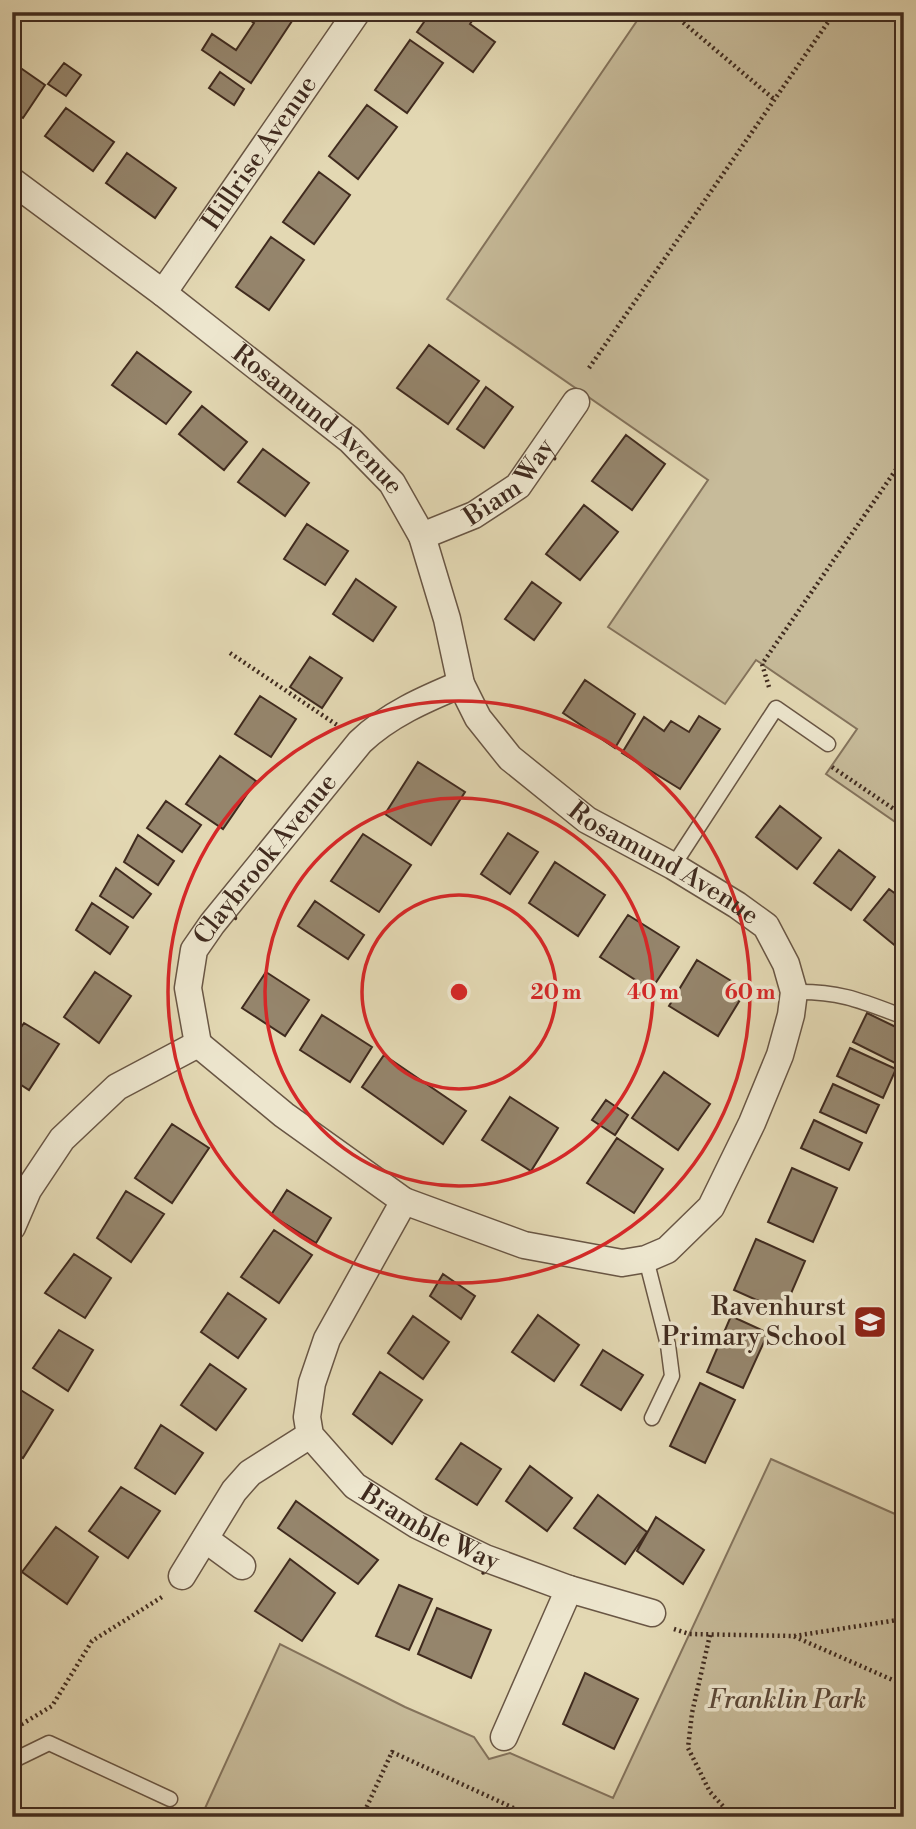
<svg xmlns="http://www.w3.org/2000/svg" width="916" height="1829" font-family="'Libre Bodoni',serif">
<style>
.green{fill:#c7bb9a;stroke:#84735c;stroke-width:2}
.building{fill:#95856c;stroke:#402b1f;stroke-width:2}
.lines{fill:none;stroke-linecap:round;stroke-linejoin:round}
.service-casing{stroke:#695644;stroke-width:17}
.minor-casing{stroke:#695644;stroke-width:29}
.path{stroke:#402b1f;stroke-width:4.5;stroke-dasharray:2 3.5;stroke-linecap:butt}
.service{stroke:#ede6ce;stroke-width:14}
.minor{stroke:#ede6ce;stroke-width:26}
.ring{fill:none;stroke:#d62828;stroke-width:3.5}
.labels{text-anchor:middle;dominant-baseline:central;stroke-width:7;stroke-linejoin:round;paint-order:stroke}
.street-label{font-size:26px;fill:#402b1f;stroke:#ede6ce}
.poi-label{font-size:26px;fill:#402b1f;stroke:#ede6ce;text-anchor:end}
.park-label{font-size:26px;font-style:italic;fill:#5b4838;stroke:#ede6ce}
.centre{fill:#d62828;stroke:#ede6ce;stroke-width:3.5}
.ring-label{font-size:21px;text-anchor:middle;font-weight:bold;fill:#d62828;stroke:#ede6ce;stroke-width:7;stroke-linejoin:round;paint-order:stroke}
</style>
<rect width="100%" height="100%" fill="#e3d8b3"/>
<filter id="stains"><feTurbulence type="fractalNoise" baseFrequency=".00286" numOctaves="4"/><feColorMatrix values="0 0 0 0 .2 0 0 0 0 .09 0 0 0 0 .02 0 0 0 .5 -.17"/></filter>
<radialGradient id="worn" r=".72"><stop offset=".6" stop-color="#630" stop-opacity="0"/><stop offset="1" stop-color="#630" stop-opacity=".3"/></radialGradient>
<path class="green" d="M 643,12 L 904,12 L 904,828 L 826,774 L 857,729 L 762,664 L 756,660 L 725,704 L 608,627 L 708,480 L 447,299 Z
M 771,1459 L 904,1518 L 904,1817 L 201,1817 L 280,1644 L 405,1707 L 474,1737 L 489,1759 L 510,1753 L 613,1798 Z"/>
<path class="building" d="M 238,12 L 298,12 L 251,83 L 202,50 L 212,34 L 236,50 L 254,23 Z
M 431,12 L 478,12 L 470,24 L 495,42 L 473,72 L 417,32 Z
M 410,40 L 443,63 L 407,113 L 375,90 Z
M 12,62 L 45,85 L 23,118 L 12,111 Z
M 64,63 L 81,75 L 66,96 L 48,84 Z
M 220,72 L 244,89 L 234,105 L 209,88 Z
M 367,105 L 397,127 L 358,179 L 329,156 Z
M 66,108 L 114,142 L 93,171 L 45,136 Z
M 127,153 L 176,188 L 155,218 L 106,183 Z
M 319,172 L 350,195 L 314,244 L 283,222 Z
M 271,237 L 304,260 L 269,310 L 236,287 Z
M 429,345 L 479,381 L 448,424 L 397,388 Z
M 137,352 L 191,392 L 166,424 L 112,385 Z
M 486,387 L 513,407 L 484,448 L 457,429 Z
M 202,406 L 247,442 L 224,470 L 179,434 Z
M 626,435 L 665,464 L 632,510 L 592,481 Z
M 263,449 L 309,483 L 285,516 L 238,482 Z
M 584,505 L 618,532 L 580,580 L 546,554 Z
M 307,524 L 348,551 L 325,585 L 284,559 Z
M 356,579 L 396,607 L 373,641 L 333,614 Z
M 532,582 L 561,603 L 534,640 L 505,619 Z
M 310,657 L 342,678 L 322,708 L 290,687 Z
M 585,680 L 635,714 L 615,748 L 563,713 Z
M 260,696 L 296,719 L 271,757 L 235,734 Z
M 699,716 L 720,729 L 680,789 L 622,753 L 644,717 L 664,731 L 671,721 L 689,732 Z
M 220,756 L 256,781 L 223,829 L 186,804 Z
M 418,762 L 465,792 L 431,845 L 385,814 Z
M 166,801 L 201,825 L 182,852 L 147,828 Z
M 780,806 L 821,838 L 797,869 L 756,837 Z
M 508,833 L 538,852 L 510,894 L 481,874 Z
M 363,834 L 411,865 L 379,912 L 331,881 Z
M 138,835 L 174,861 L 158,885 L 124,862 Z
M 839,850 L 875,877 L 851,910 L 814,883 Z
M 555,862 L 605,895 L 578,936 L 529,903 Z
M 116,868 L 151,894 L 133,918 L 100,896 Z
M 889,889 L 904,900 L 904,953 L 864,920 Z
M 315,901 L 364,935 L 348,959 L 298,926 Z
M 92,903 L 128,927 L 110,954 L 76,930 Z
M 628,915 L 679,947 L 651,990 L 600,957 Z
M 697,960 L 746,990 L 718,1036 L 669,1006 Z
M 95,972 L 131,996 L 99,1043 L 64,1017 Z
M 266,972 L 309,1000 L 285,1036 L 242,1008 Z
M 867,1013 L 904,1031 L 904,1051 L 897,1064 L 853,1042 Z
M 322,1015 L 372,1047 L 350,1082 L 300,1050 Z
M 24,1023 L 59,1044 L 29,1090 L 12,1079 L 12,1040 Z
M 850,1048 L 896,1069 L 883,1098 L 837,1076 Z
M 384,1055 L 466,1111 L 443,1144 L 362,1087 Z
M 664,1072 L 710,1104 L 678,1150 L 632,1118 Z
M 833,1084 L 879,1105 L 866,1133 L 820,1112 Z
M 510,1097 L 558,1128 L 531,1171 L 482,1140 Z
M 606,1100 L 628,1115 L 615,1135 L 592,1120 Z
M 814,1120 L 862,1143 L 849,1170 L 801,1148 Z
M 172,1124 L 209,1148 L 172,1203 L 135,1178 Z
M 617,1138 L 663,1169 L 634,1213 L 587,1183 Z
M 792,1168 L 837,1188 L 813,1242 L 768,1222 Z
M 287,1190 L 331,1218 L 316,1243 L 271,1215 Z
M 126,1191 L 164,1214 L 131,1262 L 97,1238 Z
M 274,1230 L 312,1255 L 279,1303 L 241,1277 Z
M 756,1239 L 805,1261 L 783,1312 L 734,1290 Z
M 74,1254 L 111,1278 L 85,1318 L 45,1293 Z
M 443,1274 L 475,1296 L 461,1319 L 430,1296 Z
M 228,1293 L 266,1319 L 238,1358 L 201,1332 Z
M 538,1315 L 579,1345 L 554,1381 L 512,1352 Z
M 413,1316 L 449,1342 L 423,1379 L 388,1353 Z
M 731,1316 L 768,1333 L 743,1388 L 707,1372 Z
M 59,1330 L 93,1350 L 68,1391 L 33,1368 Z
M 603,1350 L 643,1375 L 621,1410 L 581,1385 Z
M 210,1364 L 246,1389 L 216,1430 L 181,1405 Z
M 380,1372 L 422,1400 L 392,1444 L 353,1414 Z
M 700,1383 L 735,1400 L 705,1463 L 670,1446 Z
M 19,1389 L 53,1410 L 23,1458 L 12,1451 L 12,1400 Z
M 161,1425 L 203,1453 L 175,1494 L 135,1468 Z
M 461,1443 L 501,1469 L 477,1505 L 436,1479 Z
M 530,1466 L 572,1498 L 547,1531 L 506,1501 Z
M 121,1487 L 160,1511 L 128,1558 L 89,1531 Z
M 598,1495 L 647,1532 L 625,1564 L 574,1528 Z
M 296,1501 L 378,1560 L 358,1584 L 278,1528 Z
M 656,1517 L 704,1550 L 683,1584 L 637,1551 Z
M 56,1527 L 98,1557 L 67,1604 L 22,1572 Z
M 290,1559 L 335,1593 L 302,1641 L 255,1611 Z
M 399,1585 L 432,1599 L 409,1650 L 376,1636 Z
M 437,1608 L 491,1630 L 471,1678 L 418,1654 Z
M 585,1673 L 638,1699 L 614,1749 L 563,1724 Z"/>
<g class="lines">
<defs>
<path id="service" d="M 673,866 L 776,708 L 828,744
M 794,992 C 840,991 862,1001 904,1017
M 646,1259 L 668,1345 L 672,1376 L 652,1418
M 12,1761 L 49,1743 L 170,1799"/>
<g id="minor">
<path id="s1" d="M 12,181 L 163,293 L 350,440 L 392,483 L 422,536 L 447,619 L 461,684 L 478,718 L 510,758 L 587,820 L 673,866 L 737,905 L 766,926 L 786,964 L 794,992 L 791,1015 L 780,1055 L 752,1123 L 711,1207 L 667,1250 L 646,1259 L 622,1263 L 524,1245 L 404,1201 L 284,1115 L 198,1044"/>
<path id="s2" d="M 163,293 L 357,12"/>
<path id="s3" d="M 422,536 L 474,515 L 518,486 L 576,402"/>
<path id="s4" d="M 404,1201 L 327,1339 L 312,1383 L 307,1417 L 310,1435 L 355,1486 L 417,1525 L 485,1558 L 569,1589 L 652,1613"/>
<path id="s5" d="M 12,1227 L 28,1190 L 62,1139 L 117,1087 L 198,1044 L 188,988 L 194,950 L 212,924 L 360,742 C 388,715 425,699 461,684"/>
<path d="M 205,1539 L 242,1566"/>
<path d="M 182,1576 L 234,1491 L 250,1473 L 310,1435"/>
<path d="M 504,1737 L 569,1589"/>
</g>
</defs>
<use href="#service" class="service-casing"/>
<use href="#minor" class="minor-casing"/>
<path class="path" d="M 679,19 L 775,100
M 589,368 L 835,12
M 230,653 L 337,725
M 769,687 L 762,664 L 904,458
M 832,767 L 904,816
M 674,1629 L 689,1634 L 793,1636 L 904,1685
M 710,1635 L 692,1713 L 688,1748 L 710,1792 L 733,1817
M 794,1636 L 904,1619
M 12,1730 L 52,1706 L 92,1641 L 162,1597
M 362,1817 L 392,1752 L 531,1816"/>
<use href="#service" class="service"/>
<use href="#minor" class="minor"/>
</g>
<g class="ring">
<circle cx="459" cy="992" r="97"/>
<circle cx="459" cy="992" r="194"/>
<circle cx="459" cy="992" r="291"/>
</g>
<defs>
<symbol id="school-square" viewBox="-11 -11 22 22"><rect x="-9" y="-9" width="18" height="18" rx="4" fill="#8f2418" stroke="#ede6ce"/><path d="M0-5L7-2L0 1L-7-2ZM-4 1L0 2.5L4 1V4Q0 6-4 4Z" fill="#fff"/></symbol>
</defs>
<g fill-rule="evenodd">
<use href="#school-square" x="851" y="1303" width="38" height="38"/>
</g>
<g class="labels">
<g class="street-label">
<text stroke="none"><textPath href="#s2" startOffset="170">Hillrise Avenue</textPath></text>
<text stroke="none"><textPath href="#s1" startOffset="388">Rosamund Avenue</textPath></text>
<text stroke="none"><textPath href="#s3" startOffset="105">Biam Way</textPath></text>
<text stroke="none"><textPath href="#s5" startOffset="480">Claybrook Avenue</textPath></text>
<text stroke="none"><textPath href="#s1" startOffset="976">Rosamund Avenue</textPath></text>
<text stroke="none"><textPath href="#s4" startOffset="411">Bramble Way</textPath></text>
</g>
<g class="poi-label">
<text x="846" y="1307">Ravenhurst<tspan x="846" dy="30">Primary School</tspan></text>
</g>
<g class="park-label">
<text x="787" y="1700">Franklin Park</text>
</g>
</g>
<circle cx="459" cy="992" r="10" class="centre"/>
<g class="ring-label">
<text x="556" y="999">20 m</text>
<text x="653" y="999">40 m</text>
<text x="750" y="999">60 m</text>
</g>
<rect width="916" height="1829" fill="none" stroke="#e3d8b3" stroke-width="42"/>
<rect x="14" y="14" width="888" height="1801" fill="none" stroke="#402b1f" stroke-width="3.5"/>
<rect x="21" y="21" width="874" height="1787" fill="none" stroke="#402b1f" stroke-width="2"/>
<rect width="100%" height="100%" filter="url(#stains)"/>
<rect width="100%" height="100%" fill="url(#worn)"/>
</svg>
